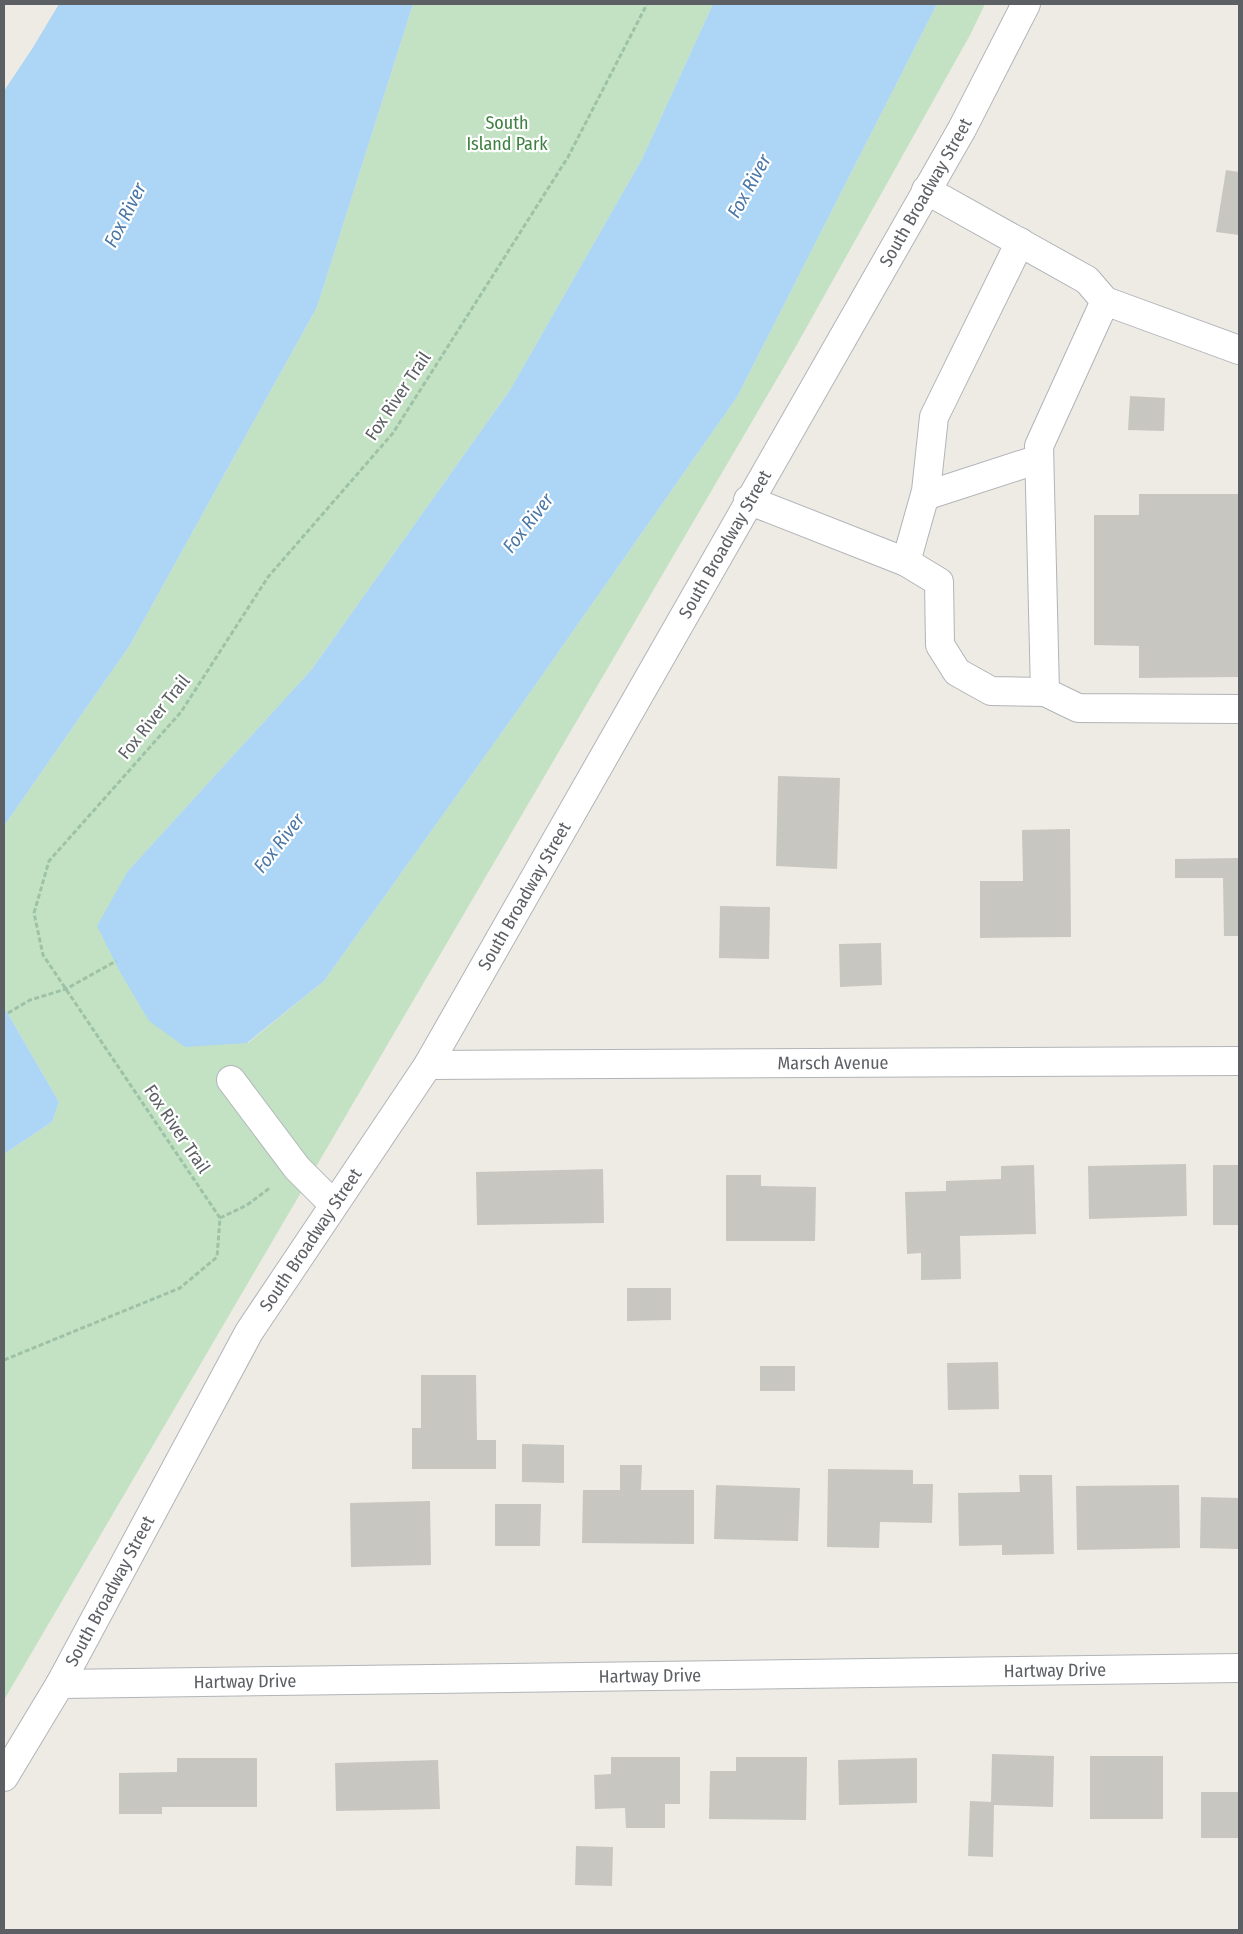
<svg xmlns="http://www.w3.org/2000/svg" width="1243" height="1934" viewBox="0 0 1243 1934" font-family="'Fira Sans Condensed',sans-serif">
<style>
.green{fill:#c3e2c3}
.water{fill:#acd5f6}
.building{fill:#c8c6c1}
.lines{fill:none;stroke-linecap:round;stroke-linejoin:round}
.minor-casing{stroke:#b1b4b8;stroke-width:30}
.path{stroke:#9dc2a8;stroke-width:3;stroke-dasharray:5 2.5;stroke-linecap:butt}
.minor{stroke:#fff;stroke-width:28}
.labels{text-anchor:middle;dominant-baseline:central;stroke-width:4.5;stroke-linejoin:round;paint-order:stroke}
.park-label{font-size:18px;fill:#3e8041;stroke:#fff}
.street-label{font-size:18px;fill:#5c5f63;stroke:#fff}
.water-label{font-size:19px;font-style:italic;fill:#4b77a6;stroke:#fff}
</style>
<rect width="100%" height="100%" fill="#edebe4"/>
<!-- green -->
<path class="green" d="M 413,4 L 713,4 L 642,159 L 510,390 L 312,669 L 128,871 L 116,961 L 120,972 L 248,1043 L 324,981 L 515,714 L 737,397 L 937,4 L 985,4 L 970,35 L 795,348 L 4,1700 L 4,1154 L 52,1122 L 59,1102 L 4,1007 L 4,826 L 130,645 L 317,307 Z"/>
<!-- water -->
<path class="water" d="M 59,4 L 413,4 L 317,307 L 130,645 L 4,826 L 4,91 L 32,49 Z
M 713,4 L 937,4 L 737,397 L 515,714 L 324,981 L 247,1043 L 185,1047 L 149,1021 L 120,972 L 97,926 L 128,871 L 312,669 L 510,390 L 642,159 Z
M 4,1007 L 59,1102 L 52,1122 L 4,1154 Z"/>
<!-- building -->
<path class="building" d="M 1226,170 L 1239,172 L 1239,235 L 1216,232 Z
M 1130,396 L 1165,398 L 1164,431 L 1128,430 Z
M 1139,494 L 1239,494 L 1239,677 L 1139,678 L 1139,646 L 1094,645 L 1094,515 L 1139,515 Z
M 778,776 L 840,778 L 837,869 L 776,866 Z
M 1070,829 L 1071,937 L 980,938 L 980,881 L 1023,881 L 1022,830 Z
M 1239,858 L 1239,936 L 1224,936 L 1223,878 L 1175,878 L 1175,859 Z
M 720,906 L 770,907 L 769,959 L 719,958 Z
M 881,943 L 882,985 L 840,987 L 839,944 Z
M 1186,1164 L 1187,1216 L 1089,1219 L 1088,1166 Z
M 1034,1165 L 1036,1234 L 960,1236 L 961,1279 L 921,1280 L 921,1253 L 907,1254 L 905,1192 L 946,1191 L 946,1181 L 1001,1179 L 1001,1166 Z
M 1213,1165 L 1239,1165 L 1239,1225 L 1213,1225 Z
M 603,1169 L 604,1223 L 477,1225 L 476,1172 Z
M 726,1175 L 761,1175 L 761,1186 L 816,1187 L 815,1241 L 726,1241 Z
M 627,1288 L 671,1288 L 671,1320 L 627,1321 Z
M 998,1362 L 999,1409 L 948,1410 L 947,1363 Z
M 760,1366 L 795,1366 L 795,1391 L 760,1391 Z
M 421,1375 L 476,1375 L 477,1440 L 496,1440 L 496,1469 L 412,1469 L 412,1428 L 421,1428 Z
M 522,1444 L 564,1445 L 564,1483 L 522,1482 Z
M 620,1465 L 642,1465 L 641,1490 L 694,1490 L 694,1544 L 582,1543 L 583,1490 L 620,1490 Z
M 828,1469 L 913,1470 L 913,1484 L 933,1484 L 932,1523 L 880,1522 L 879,1548 L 827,1547 Z
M 1019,1475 L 1052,1475 L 1054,1554 L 1002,1555 L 1002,1545 L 959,1546 L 958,1493 L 1020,1492 Z
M 716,1485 L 800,1488 L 798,1541 L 714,1539 Z
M 1179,1485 L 1180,1548 L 1077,1550 L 1076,1486 Z
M 1201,1497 L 1239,1498 L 1239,1549 L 1200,1548 Z
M 430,1501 L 431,1565 L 351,1567 L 350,1503 Z
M 495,1504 L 541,1504 L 540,1546 L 495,1546 Z
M 992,1754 L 1054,1756 L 1053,1807 L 994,1805 L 993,1857 L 968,1856 L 970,1801 L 991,1802 Z
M 1090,1756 L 1163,1756 L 1163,1819 L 1090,1819 Z
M 611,1757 L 680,1757 L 680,1804 L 665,1804 L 665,1828 L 626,1828 L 625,1808 L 595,1809 L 594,1775 L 611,1774 Z
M 736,1757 L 807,1757 L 806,1820 L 709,1819 L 710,1771 L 736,1771 Z
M 177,1758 L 257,1758 L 257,1807 L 162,1807 L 162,1814 L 119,1814 L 119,1773 L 177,1772 Z
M 917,1758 L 917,1803 L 839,1805 L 838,1760 Z
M 438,1760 L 440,1809 L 336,1811 L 335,1763 Z
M 1201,1792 L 1239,1792 L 1239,1838 L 1201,1838 Z
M 576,1846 L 613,1847 L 612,1886 L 575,1885 Z"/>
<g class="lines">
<!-- minor casing -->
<g class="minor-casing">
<g id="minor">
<path d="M 926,190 L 1087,280 L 1105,301 L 1239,350"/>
<path d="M 925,496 L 1039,459"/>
<path d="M 748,500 L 906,562 L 939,582 L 940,645 L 957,672 L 991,691 L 1045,692 L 1078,708 L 1239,709"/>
<path d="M 906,562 L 926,491 L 934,417 L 1020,242"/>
<path d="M 1045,692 L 1039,446 L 1105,301"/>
<path id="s1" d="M 428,1065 L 1239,1061"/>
<path d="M 231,1080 L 297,1168 L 333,1204"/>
<path id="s2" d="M 60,1684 L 1239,1668"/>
<path id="s3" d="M 4,1777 L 60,1684 L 249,1332 L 428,1065 L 962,129 L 1026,4"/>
</g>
</g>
<!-- path -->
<path class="path" d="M 8,1013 L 30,1000 L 66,989 L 116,961
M 220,1218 L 247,1205 L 271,1187
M 4,1360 L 180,1288 L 217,1257 L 220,1218 L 43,955 L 34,913 L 49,861 L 181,712 L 268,577 L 393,433 L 568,157 L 647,4"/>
<!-- minor -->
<use href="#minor" class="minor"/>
</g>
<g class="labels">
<!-- park labels -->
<g class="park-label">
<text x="507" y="123">South<tspan x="507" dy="21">Island Park</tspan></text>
</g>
<!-- street labels -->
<g class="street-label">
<text stroke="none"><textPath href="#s3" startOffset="1834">South Broadway Street</textPath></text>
<text transform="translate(398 396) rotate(-56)">Fox River Trail</text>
<text stroke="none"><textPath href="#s3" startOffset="1429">South Broadway Street</textPath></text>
<text transform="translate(154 717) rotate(-51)">Fox River Trail</text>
<text stroke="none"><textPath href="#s3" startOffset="1024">South Broadway Street</textPath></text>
<text stroke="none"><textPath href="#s1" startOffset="405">Marsch Avenue</textPath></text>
<text transform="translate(177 1129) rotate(56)">Fox River Trail</text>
<text stroke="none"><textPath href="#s3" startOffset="619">South Broadway Street</textPath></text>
<text stroke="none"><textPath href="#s3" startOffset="214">South Broadway Street</textPath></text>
<text stroke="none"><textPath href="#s2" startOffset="995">Hartway Drive</textPath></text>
<text stroke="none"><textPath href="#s2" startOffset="590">Hartway Drive</textPath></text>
<text stroke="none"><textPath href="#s2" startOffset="185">Hartway Drive</textPath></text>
</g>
<!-- water labels -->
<g class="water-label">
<text transform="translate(749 186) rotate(-61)">Fox River</text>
<text transform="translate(125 215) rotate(-63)">Fox River</text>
<text transform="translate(528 523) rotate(-52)">Fox River</text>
<text transform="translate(279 843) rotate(-52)">Fox River</text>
</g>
</g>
<!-- border -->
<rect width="1243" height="1934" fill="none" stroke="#5c5f63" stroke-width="10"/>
</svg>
